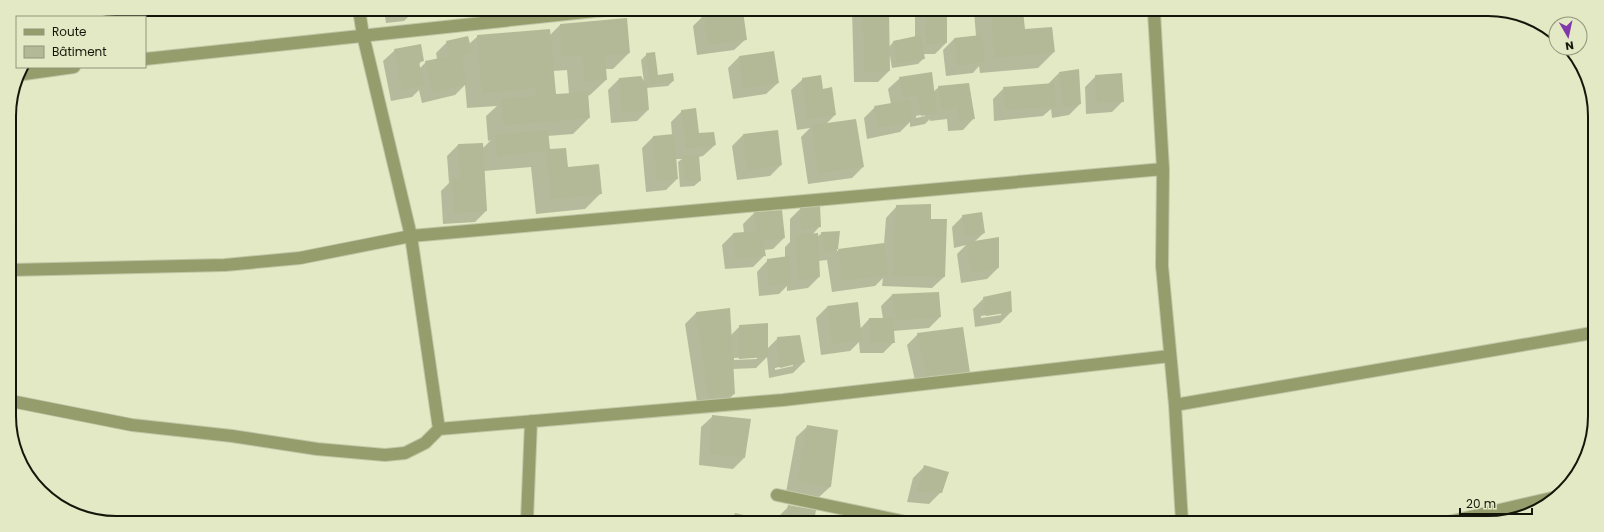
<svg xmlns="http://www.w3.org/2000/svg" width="1604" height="532" viewBox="0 0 1604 532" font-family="Poppins,sans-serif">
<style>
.shadow{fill:#0003;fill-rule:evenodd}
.building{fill:#b3b996}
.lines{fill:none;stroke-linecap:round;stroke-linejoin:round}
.minor-casing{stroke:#c2c7a7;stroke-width:14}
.minor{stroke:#969d6d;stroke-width:12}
.rim{fill:none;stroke:#15160a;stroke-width:2}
</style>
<rect width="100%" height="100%" fill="#e3e9c5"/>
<!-- shadow -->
<path class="shadow" d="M 384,10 L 415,10 L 404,21 L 386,23 Z
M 736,11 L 742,11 L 746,39 L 734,50 L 697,55 L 693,26 L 704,15 Z
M 852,11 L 888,11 L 889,47 L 894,41 L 915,38 L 915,11 L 946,11 L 946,43 L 935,54 L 923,54 L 924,58 L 918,64 L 892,68 L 890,56 L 889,57 L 889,71 L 878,82 L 854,82 Z
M 974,11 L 1022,11 L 1024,31 L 1052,28 L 1054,52 L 1038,68 L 980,73 L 979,66 L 973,73 L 946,76 L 943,50 L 954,39 L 976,36 Z
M 560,25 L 629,53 L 613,69 L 605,69 L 606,80 L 590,95 L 587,96 L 589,118 L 573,134 L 547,136 L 549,151 L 567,168 L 601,193 L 585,209 L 536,214 L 531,167 L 484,171 L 486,211 L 475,222 L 443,224 L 441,191 L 449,183 L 447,156 L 458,145 L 482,149 L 491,140 L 488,141 L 486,116 L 497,106 L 467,108 L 465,85 L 455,95 L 422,103 L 419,90 L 412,97 L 391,101 L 383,61 L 395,50 L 423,60 L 418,65 L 419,69 L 426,62 L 437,59 L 436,53 L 447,42 L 469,44 L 478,36 L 550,35 ZM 567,70 L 569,94 L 555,96 L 553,71 Z
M 647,54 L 657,76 L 673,81 L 668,86 L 646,88 L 648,110 L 637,121 L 611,123 L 608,90 L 619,79 L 644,82 L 641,60 Z
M 739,57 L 778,83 L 766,94 L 733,99 L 728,68 Z
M 1059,73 L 1080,104 L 1069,115 L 1052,118 L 1051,109 L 1043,116 L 994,121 L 993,99 L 1004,88 L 1048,84 Z
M 1096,76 L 1123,101 L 1112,112 L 1086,114 L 1085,87 Z
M 900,78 L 933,92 L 939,87 L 974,118 L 963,130 L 948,131 L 947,119 L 930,121 L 930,119 L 925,124 L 910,127 L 910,122 L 900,132 L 867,139 L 864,118 L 875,107 L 891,104 L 888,89 ZM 925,114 L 925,116 L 916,118 L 916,116 Z
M 803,79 L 822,90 L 835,115 L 826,124 L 863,167 L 852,178 L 808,184 L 801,137 L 810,128 L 797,130 L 791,90 Z
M 682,111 L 698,134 L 715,145 L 703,156 L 698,157 L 700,181 L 694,186 L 680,187 L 678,162 L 682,159 L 676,159 L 677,178 L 679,177 L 666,190 L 646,192 L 642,148 L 653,137 L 672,135 L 671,122 Z
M 743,135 L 781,165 L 770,176 L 737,180 L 732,146 Z
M 897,206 L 944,277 L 932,288 L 882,286 L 883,278 L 875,286 L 832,292 L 827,260 L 818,261 L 819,277 L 808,288 L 787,291 L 787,286 L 779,294 L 759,296 L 757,272 L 768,260 L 785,258 L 785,247 L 790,242 L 790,219 L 801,208 L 820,226 L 812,235 L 817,237 L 822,233 L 839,232 L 837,251 L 884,244 L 886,218 Z
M 754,213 L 784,238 L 773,249 L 764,250 L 764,256 L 753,267 L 725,269 L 722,245 L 733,234 L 744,233 L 743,224 Z
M 963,216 L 984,233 L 974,242 L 998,268 L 987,279 L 961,283 L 957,254 L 966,245 L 954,248 L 952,227 Z
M 892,295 L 940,317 L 929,328 L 893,331 L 894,342 L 883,353 L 860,353 L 859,342 L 850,351 L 821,355 L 816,318 L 827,307 L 860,329 L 869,319 L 883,319 L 881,306 Z
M 984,298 L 1011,312 L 1000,323 L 975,327 L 973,309 ZM 1001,313 L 1001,315 L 981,318 L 981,316 Z
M 696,313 L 731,335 L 740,326 L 767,349 L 778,338 L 804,362 L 793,373 L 769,378 L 767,357 L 756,368 L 733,369 L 734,394 L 723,405 L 698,408 L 685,324 ZM 757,357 L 757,359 L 734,360 L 734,358 ZM 793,364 L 793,366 L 775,370 L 775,368 Z
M 918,334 L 968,372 L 957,383 L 916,385 L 907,345 Z
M 713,416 L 744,458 L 733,469 L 699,465 L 701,427 Z
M 808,426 L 837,431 L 830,487 L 818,498 L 786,492 L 796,437 Z
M 925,466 L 941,492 L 929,504 L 907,502 L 913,478 Z
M 789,506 L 815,511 L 813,521 L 777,521 L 778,517 Z
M 735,514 L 765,521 L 729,521 Z"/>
<!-- building -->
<path class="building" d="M 728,11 L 743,11 L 747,40 L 708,45 L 704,14 Z
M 863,11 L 889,11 L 890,71 L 864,72 Z
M 925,11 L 947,11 L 947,43 L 926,44 Z
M 991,11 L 1023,11 L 1025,29 L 1052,27 L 1055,52 L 995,58 Z
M 627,18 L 630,53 L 605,56 L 607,80 L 585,81 L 583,55 L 562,56 L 560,24 Z
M 550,29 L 556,94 L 588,92 L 590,118 L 504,125 L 502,99 L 537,96 L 536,88 L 482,93 L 477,35 Z
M 921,35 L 925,59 L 897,63 L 893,41 Z
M 981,35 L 985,62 L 957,66 L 954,38 Z
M 468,36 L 472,52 L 465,55 L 462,62 L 467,84 L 433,93 L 425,61 L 450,56 L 446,41 Z
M 421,44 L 424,61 L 419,62 L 424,86 L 402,90 L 394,49 Z
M 774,51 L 779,83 L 743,88 L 739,56 Z
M 655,52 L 658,75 L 673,73 L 674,81 L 650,84 L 646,53 Z
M 1079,69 L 1081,104 L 1063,108 L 1059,72 Z
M 932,72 L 937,113 L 921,116 L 918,96 L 903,97 L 899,77 Z
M 1122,73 L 1124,102 L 1097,103 L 1095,75 Z
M 821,75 L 823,89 L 832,87 L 836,115 L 807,119 L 802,78 Z
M 641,76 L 647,86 L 649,110 L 622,113 L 619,78 Z
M 969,83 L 975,119 L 958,121 L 958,108 L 941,110 L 938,86 Z
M 1054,83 L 1056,106 L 1005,110 L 1003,87 Z
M 909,100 L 912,121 L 878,128 L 874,106 Z
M 696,108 L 699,133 L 714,132 L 716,145 L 686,149 L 681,110 Z
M 856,119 L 864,167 L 818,173 L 812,125 Z
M 548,130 L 550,149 L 566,148 L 568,167 L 599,164 L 602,194 L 551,199 L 546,151 L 497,156 L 495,135 Z
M 778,130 L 782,165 L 748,170 L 743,134 Z
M 674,134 L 678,179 L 657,181 L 653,136 Z
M 483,143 L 487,211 L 454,213 L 452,179 L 460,178 L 458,144 Z
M 699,155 L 701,181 L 685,182 L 683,156 Z
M 931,204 L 931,219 L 947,219 L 945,277 L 893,275 L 896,205 Z
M 820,205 L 821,227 L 801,230 L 800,207 Z
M 782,210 L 785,238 L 763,241 L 766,256 L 736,258 L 733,233 L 756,231 L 754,212 Z
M 982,212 L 985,233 L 965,237 L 962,215 Z
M 840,231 L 838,249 L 884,243 L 888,275 L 843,281 L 838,249 L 825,252 L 821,232 Z
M 818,233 L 820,277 L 798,280 L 795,235 Z
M 999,237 L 999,268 L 972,273 L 968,242 Z
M 789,256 L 791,283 L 769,286 L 767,259 Z
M 1011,291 L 1012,312 L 986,316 L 983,297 Z
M 939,292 L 941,317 L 896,321 L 892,294 Z
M 858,302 L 862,340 L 832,344 L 827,306 Z
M 730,308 L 735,394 L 709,398 L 696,312 Z
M 869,318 L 893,318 L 895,343 L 871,343 Z
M 768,323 L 768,357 L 739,359 L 739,325 Z
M 963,327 L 970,373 L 927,375 L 917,333 Z
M 800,335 L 805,362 L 780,368 L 777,337 Z
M 712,415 L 751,419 L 745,458 L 709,454 Z
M 807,425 L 838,430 L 831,487 L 797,481 Z
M 924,465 L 949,472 L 942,493 L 917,492 Z
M 788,505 L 816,510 L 814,521 L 785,521 Z
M 735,513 L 766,520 L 766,521 L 733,521 Z"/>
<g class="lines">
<!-- minor casing -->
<g class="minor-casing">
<path id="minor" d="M 359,10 L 363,35 L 411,236 L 439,429
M 1154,12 L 1163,169 L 1162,266 L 1175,405 L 1182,522
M 145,59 L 605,10
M 17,75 L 74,67
M 10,270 L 225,265 L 300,258 L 411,236 L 1163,169
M 11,401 L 132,425 L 232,436 L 317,449 L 385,455 L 405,453 L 425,443 L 439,429 L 783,400 L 1170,356
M 1175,405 L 1592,333
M 777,495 L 902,521
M 527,520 L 531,421
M 1444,523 L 1556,497"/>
</g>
<!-- minor -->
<use href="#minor" class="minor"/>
</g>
<!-- crop -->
<path d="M0 0H1604V532H0ZM116 16H1488A100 100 0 0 1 1588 116V416A100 100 0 0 1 1488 516H116A100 100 0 0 1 16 416V116A100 100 0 0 1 116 16Z" fill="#e3e9c5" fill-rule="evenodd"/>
<path class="rim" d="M116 16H1488A100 100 0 0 1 1588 116V416A100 100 0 0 1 1488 516H116A100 100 0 0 1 16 416V116A100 100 0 0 1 116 16Z"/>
<!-- legend -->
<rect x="16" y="16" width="130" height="52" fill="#e3e9c5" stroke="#91957a"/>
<rect x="24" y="29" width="20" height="6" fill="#969d6d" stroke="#91957a"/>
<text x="52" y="36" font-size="12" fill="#15160a">Route</text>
<rect x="24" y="46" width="20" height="12" fill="#b3b996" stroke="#91957a"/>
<text x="52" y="56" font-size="12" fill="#15160a">Bâtiment</text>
<!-- north arrow -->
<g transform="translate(1568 36) rotate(171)"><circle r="19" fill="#e3e9c5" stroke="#91957a"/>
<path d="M0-3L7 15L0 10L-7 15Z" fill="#8038aa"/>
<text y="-6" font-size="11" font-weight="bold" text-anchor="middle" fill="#15160a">N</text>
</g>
<!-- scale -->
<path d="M1460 508v6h72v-6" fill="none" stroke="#15160a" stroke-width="2"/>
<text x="1466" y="508" font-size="12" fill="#15160a" stroke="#e3e9c5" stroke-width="3" paint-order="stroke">20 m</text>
</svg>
